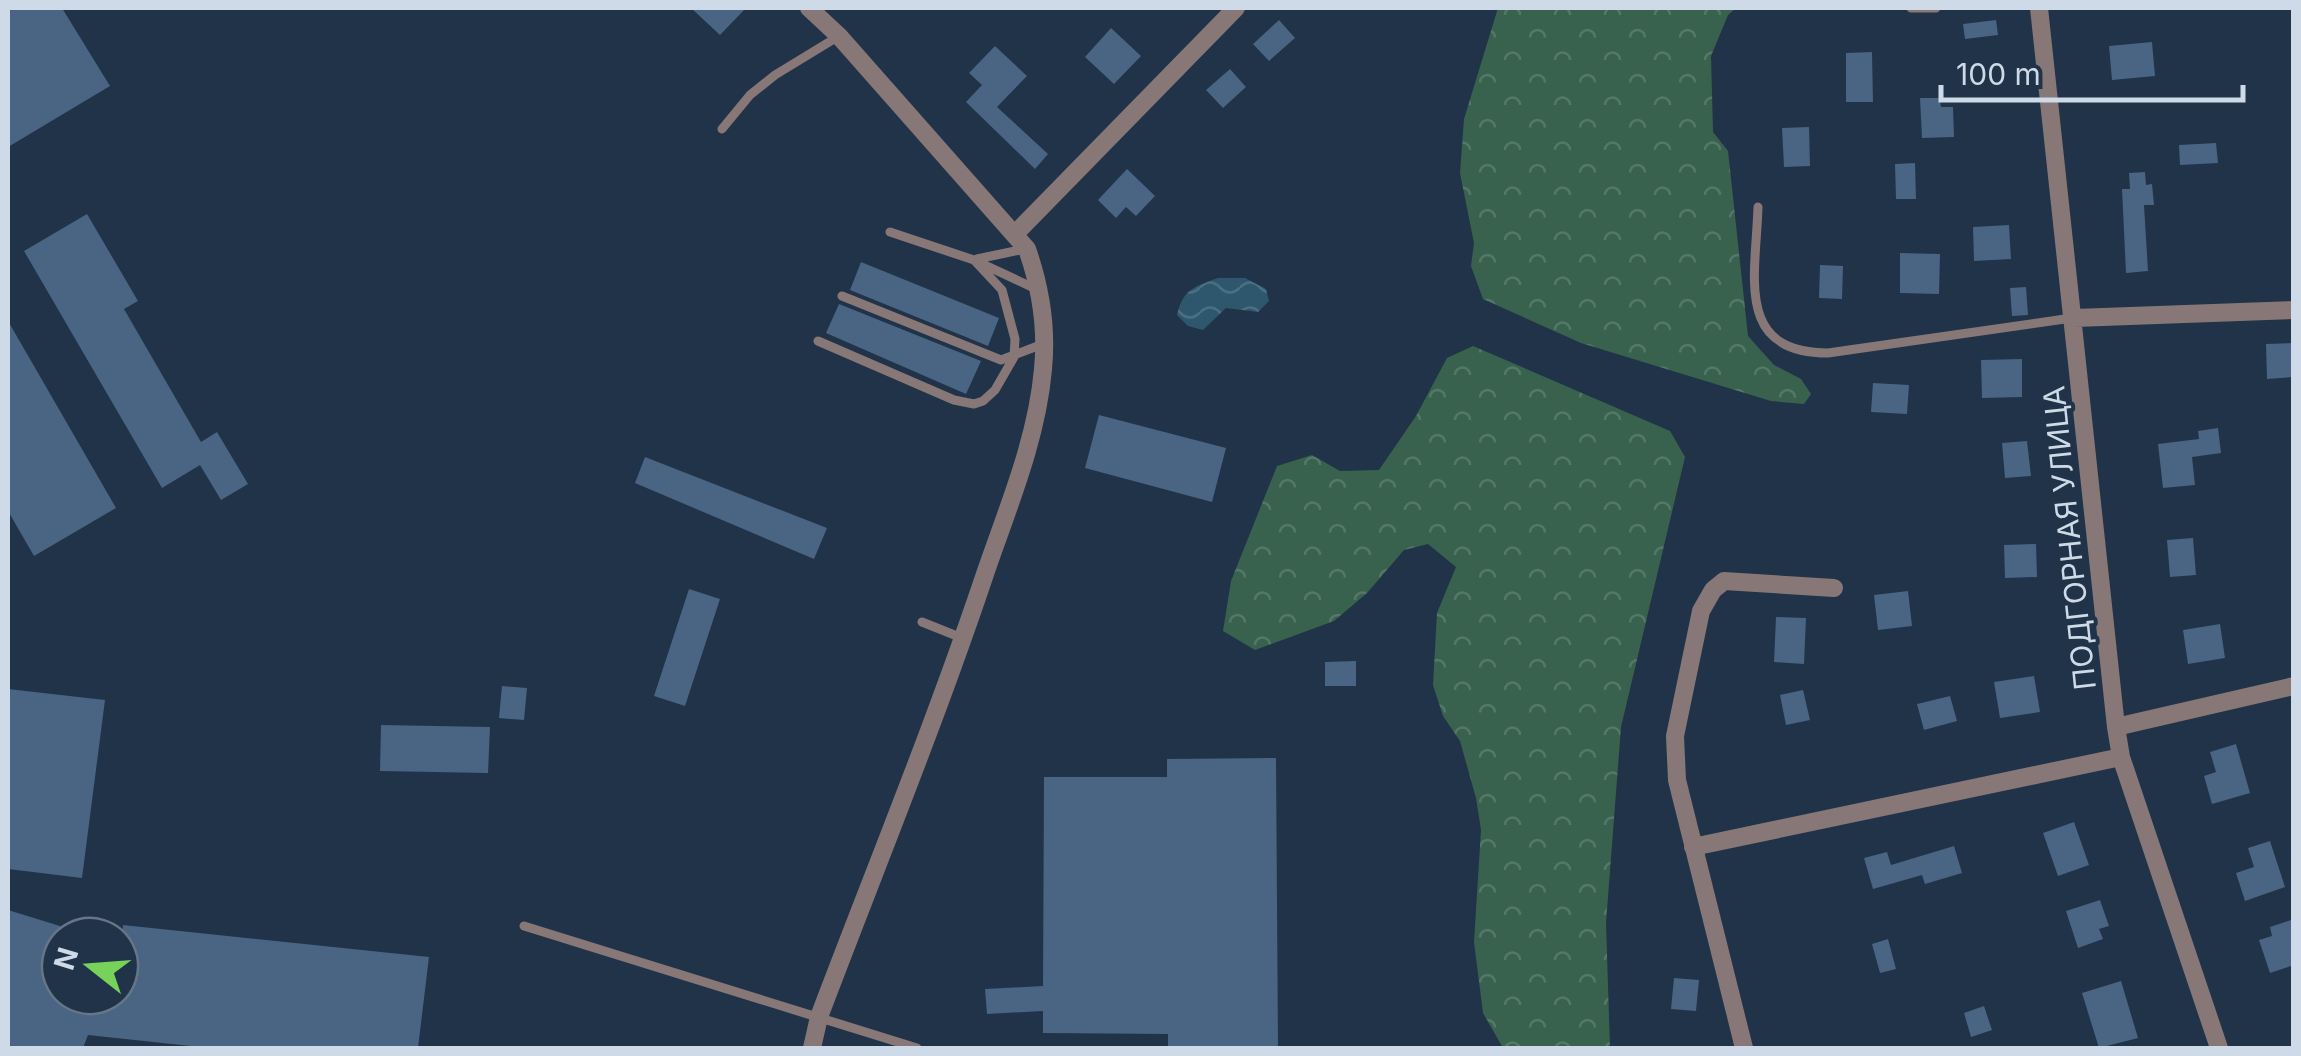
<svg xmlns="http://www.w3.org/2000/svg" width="2301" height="1056" viewBox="0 0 2301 1056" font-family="Inter,sans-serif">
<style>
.forest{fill:url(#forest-crowns)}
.water{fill:url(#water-waves)}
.building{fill:#4a6483}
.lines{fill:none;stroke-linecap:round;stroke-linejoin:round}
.lane{stroke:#877776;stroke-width:9}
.street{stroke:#877776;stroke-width:18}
.labels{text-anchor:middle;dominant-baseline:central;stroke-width:8;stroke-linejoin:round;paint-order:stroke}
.street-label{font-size:30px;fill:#cedae7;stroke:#203348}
</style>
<defs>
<pattern id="forest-crowns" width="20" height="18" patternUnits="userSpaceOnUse" patternTransform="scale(2.5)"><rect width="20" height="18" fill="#38624d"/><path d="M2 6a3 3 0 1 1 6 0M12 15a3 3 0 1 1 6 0" fill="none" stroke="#547867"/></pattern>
<pattern id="water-waves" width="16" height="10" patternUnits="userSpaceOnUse" patternTransform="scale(2.5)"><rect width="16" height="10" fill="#2e576d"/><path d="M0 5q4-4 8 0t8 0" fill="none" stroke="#4b6f82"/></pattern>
</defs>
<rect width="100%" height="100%" fill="#203348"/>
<!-- forest -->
<path class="forest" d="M 1498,8 L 1736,8 L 1728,15 L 1711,56 L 1713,132 L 1728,151 L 1748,336 L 1774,365 L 1801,379 L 1811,394 L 1804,404 L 1771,401 L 1581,343 L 1483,299 L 1471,266 L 1474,243 L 1460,173 L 1464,119 Z
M 1473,346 L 1670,431 L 1685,457 L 1621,727 L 1606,923 L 1610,1048 L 1503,1048 L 1483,1013 L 1474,942 L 1481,830 L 1476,798 L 1460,741 L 1443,716 L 1433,685 L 1437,613 L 1456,567 L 1428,544 L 1404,550 L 1367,593 L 1334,621 L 1255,650 L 1223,631 L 1231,581 L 1277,466 L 1312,455 L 1340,471 L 1379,470 L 1416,416 L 1447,358 Z"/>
<!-- water -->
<path class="water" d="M 1218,278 L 1245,278 L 1266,289 L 1269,301 L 1258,312 L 1226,308 L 1203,330 L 1188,326 L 1177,315 C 1183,289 1194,287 1218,278 Z"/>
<!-- building -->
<path class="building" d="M 8,8 L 62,8 L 110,86 L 8,147 Z
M 691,8 L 746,8 L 720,35 Z
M 1279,20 L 1295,38 L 1269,61 L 1253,44 Z
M 1996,20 L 1998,35 L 1965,39 L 1963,24 Z
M 1111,28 L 1141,56 L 1114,84 L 1085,57 Z
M 2152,42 L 2155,76 L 2112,80 L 2109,46 Z
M 995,46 L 1027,76 L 997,107 L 1048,154 L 1035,169 L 966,102 L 982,85 L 969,73 Z
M 1872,52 L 1873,102 L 1846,102 L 1846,53 Z
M 1230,69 L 1246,87 L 1223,108 L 1206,90 Z
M 1920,98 L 1940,98 L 1941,107 L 1953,107 L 1954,137 L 1922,138 Z
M 1809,127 L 1810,166 L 1784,167 L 1782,128 Z
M 2216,143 L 2218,163 L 2180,165 L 2179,145 Z
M 1915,163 L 1916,199 L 1896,199 L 1895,164 Z
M 1127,169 L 1155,196 L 1136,216 L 1126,207 L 1116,218 L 1098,200 Z
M 2145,172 L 2146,185 L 2152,184 L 2154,205 L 2144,205 L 2148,271 L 2126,273 L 2122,189 L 2130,189 L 2129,173 Z
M 87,214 L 138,301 L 124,309 L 201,442 L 217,432 L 248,484 L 221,500 L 200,465 L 162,488 L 24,251 Z
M 2009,225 L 2011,259 L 1974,261 L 1973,227 Z
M 1900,253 L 1940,254 L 1939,294 L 1900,293 Z
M 861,262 L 999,318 L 988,346 L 850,290 Z
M 1820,265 L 1843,266 L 1842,299 L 1819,298 Z
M 2026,287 L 2028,315 L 2012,316 L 2010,288 Z
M 839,304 L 981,361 L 966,394 L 826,333 Z
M 8,321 L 116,508 L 34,556 L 8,511 Z
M 2294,343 L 2294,377 L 2267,379 L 2266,344 Z
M 2022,359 L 2022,397 L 1982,398 L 1981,360 Z
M 1873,383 L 1909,385 L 1907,414 L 1871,412 Z
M 1099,415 L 1226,448 L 1212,502 L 1085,468 Z
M 2218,428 L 2221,453 L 2192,457 L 2195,485 L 2163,488 L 2158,444 L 2199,439 L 2198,431 Z
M 2027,441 L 2031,476 L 2005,478 L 2002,443 Z
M 645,457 L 827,528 L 814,559 L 635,483 Z
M 2193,538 L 2196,575 L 2170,577 L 2167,540 Z
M 2036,544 L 2037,577 L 2005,578 L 2004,545 Z
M 689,589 L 720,599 L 685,706 L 654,696 Z
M 1908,591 L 1912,626 L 1878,630 L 1874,595 Z
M 1776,617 L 1806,618 L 1804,664 L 1774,662 Z
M 2220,624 L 2225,658 L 2188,664 L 2183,630 Z
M 1356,661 L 1356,686 L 1325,686 L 1325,662 Z
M 2034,676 L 2040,712 L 2000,718 L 1994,682 Z
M 502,686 L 527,688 L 524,720 L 499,718 Z
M 8,689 L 105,700 L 82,878 L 8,869 Z
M 1803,690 L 1810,720 L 1786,725 L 1780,695 Z
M 1950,696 L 1957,721 L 1924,730 L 1917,704 Z
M 381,725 L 490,727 L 488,773 L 380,771 Z
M 2236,744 L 2250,793 L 2212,804 L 2204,776 L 2216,772 L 2210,752 Z
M 1276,758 L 1278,1046 L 1168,1047 L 1168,1034 L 1043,1033 L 1043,1011 L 987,1014 L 985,989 L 1043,986 L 1044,777 L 1167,777 L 1167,759 Z
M 2074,822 L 2089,865 L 2058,876 L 2043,833 Z
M 2270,841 L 2285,887 L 2245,901 L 2236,873 L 2254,867 L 2248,848 Z
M 1954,846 L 1962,873 L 1925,884 L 1922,875 L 1873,889 L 1864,858 L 1887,852 L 1891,865 Z
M 2100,900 L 2109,926 L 2099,929 L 2103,939 L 2078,948 L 2066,911 Z
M 8,910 L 60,926 L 60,996 L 120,996 L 123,925 L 429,957 L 418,1048 L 209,1048 L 88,1035 L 83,1048 L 8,1048 Z
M 2294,919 L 2294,965 L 2270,973 L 2259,940 L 2272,936 L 2270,927 Z
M 1888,939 L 1896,969 L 1880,973 L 1872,944 Z
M 1674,978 L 1699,980 L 1696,1011 L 1671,1009 Z
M 2121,981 L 2138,1038 L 2099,1048 L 2082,993 Z
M 1984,1006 L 1992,1030 L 1971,1037 L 1964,1013 Z"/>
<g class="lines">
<!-- lane -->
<path class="lane" d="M 1911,8 L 1936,8
M 722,129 L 750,95 L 775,75 L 839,36
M 1758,207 C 1756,275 1734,353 1828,353 L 2072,318
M 890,232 L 974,260 L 1036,289
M 977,259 L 1025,249
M 842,296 L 1001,360 L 1043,344
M 818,341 L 954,400 L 974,404 L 983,401 L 995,390 L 1014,357 L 1015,339 L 1002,290 L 974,260
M 922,622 L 962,638
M 524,926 L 917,1048"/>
<!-- street -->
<path class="street" d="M 809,8 L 839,36 L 1027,249 C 1040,286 1047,329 1043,369 C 1037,439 1008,507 985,574 C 935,723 875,869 819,1017 L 812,1048
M 2039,8 L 2116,727 L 2121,757 L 2219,1048
M 1015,234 L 1236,8
M 2075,318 L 2294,310
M 2116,727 L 2294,686
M 1693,847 L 2121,757
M 1744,1048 L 1677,780 L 1675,736 L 1701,611 L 1713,590 L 1724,581 L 1834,588"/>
</g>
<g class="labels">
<!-- street labels -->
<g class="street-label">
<text transform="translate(2069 538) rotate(-96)">ПОДГОРНАЯ УЛИЦА</text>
</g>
</g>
<!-- border -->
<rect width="2301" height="1056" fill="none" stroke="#cedae7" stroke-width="20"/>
<!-- north arrow -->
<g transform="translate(90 966) rotate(287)"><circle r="48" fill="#203348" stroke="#667688" stroke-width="2.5"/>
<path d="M0-8L18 38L0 25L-18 38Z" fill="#76d25a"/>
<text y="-15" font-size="28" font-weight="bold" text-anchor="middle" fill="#cedae7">N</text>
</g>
<!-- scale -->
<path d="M1941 85v15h302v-15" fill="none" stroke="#cedae7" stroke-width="5"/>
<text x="1956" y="85" font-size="30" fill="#cedae7" stroke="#203348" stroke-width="8" paint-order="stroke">100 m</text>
</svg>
